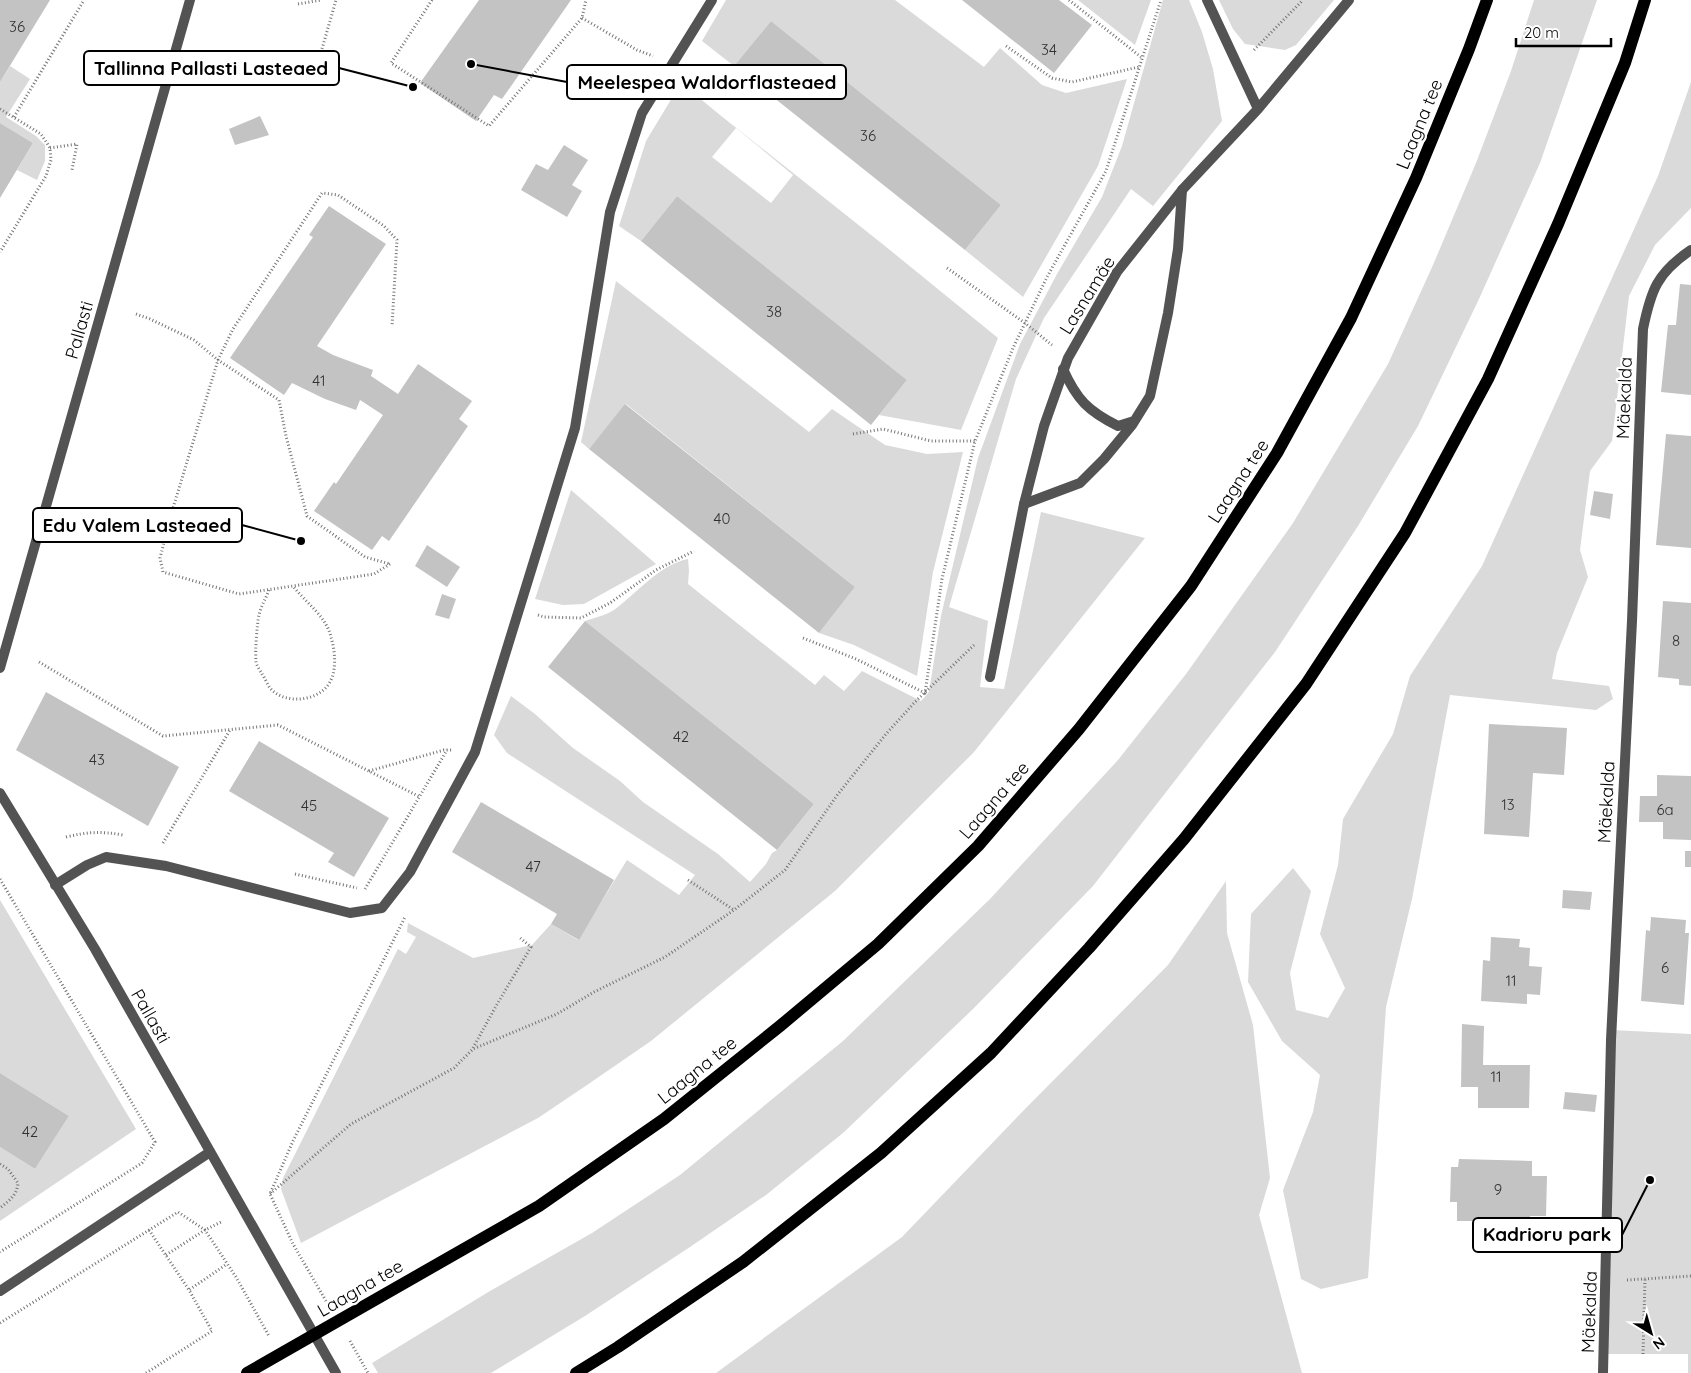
<svg xmlns="http://www.w3.org/2000/svg" width="1691" height="1373" viewBox="0 0 1691 1373" font-family="Quicksand,sans-serif">
<style>
.green{fill:#dadada;fill-rule:evenodd}
.building{fill:#c3c3c3}
.lines{fill:none;stroke-linecap:round;stroke-linejoin:round}
.path{stroke:#757575;stroke-width:3;stroke-dasharray:1 2.5;stroke-linecap:butt}
.service{stroke:#535353;stroke-width:10}
.minor{stroke:#535353;stroke-width:10}
.tertiary{stroke:#535353;stroke-width:10}
.primary{stroke:#000;stroke-width:12}
.labels{text-anchor:middle;dominant-baseline:central;stroke-width:4.5;stroke-linejoin:round;paint-order:stroke}
.number-label{font-size:15px;fill:#313131}
.street-label{font-size:18px;fill:#000;stroke:#fff}
.leader{fill:none;stroke:#000;stroke-width:2}
.callout-dot{fill:#000;stroke:#fff;stroke-width:2}
.callout{fill:#fff;stroke:#000;stroke-width:2}
.callout-label{font-size:19px;text-anchor:middle;font-weight:bold;fill:#000}
</style>
<rect width="100%" height="100%" fill="#fff"/>
<!-- green -->
<path class="green" d="M 726,0 L 895,0 L 984,67 L 1000,48 L 1042,85 L 1066,93 L 1127,79 L 1098,166 L 1023,297 L 965,250 L 1001,205 L 771,21 L 734,66 L 702,41 Z
M 1078,0 L 1151,0 L 1135,45 Z
M 1163,0 L 1189,0 L 1202,32 L 1213,69 L 1222,121 L 1153,206 L 1131,189 L 1044,318 L 1016,379 L 949,607 L 988,621 L 980,687 L 1004,689 L 1041,512 L 1145,538 L 974,752 L 835,891 L 651,1041 L 587,1085 L 538,1118 L 301,1243 L 281,1189 L 283,1178 L 398,949 L 406,954 L 416,937 L 407,932 L 408,923 L 473,958 L 532,945 L 551,924 L 578,940 L 627,860 L 679,895 L 695,875 L 507,753 L 494,735 L 511,696 L 535,714 L 573,748 L 620,781 L 643,802 L 718,854 L 750,882 L 766,864 L 772,853 L 777,850 L 814,804 L 585,621 C 594,618 606,615 614,610 C 637,593 659,565 688,559 L 689,571 L 688,584 L 815,685 L 824,675 L 844,691 L 862,671 L 921,701 L 929,692 L 941,616 L 978,458 L 1020,344 L 1057,274 L 1102,197 L 1122,146 Z
M 1219,0 L 1334,0 L 1296,45 L 1285,50 L 1245,44 L 1233,29 Z
M 1534,0 L 1597,0 L 1540,163 L 1479,299 L 1418,426 L 1358,526 L 1275,652 L 1093,886 L 973,1009 L 843,1133 L 766,1195 L 690,1247 L 585,1316 L 491,1373 L 378,1373 L 372,1363 L 490,1291 L 592,1233 L 680,1175 L 843,1041 L 990,899 L 1118,760 L 1186,674 L 1293,523 L 1388,364 L 1433,265 L 1476,163 L 1511,71 Z
M 10,66 L 30,79 L 6,117 L 36,136 L 45,145 L 45,161 L 37,180 L 17,170 L 33,143 L 0,123 L 0,82 Z
M 1691,82 L 1691,208 L 1655,245 L 1629,296 L 1612,441 L 1590,471 L 1580,550 L 1588,577 L 1557,653 L 1552,679 L 1609,686 L 1613,699 L 1596,710 L 1450,695 L 1412,899 L 1386,1007 L 1368,1278 L 1321,1289 L 1301,1279 L 1283,1190 L 1313,1112 L 1320,1075 L 1282,1041 L 1248,982 L 1251,914 L 1293,868 L 1311,891 L 1290,973 L 1296,1010 L 1328,1018 L 1345,988 L 1320,934 L 1338,865 L 1343,819 L 1393,734 L 1410,676 L 1482,566 L 1658,176 Z
M 681,83 L 720,115 L 885,246 L 998,338 L 961,430 L 879,415 L 907,380 L 677,196 L 641,241 L 619,226 L 646,141 ZM 736,128 L 793,175 L 771,203 L 712,157 Z
M 616,281 L 809,432 L 832,409 L 885,445 L 927,454 L 963,452 L 933,572 L 917,676 L 854,645 L 819,633 L 855,587 L 626,404 L 589,449 L 581,442 Z
M 571,490 L 656,564 L 584,604 L 563,605 L 535,599 Z
M 1226,881 L 1227,933 L 1253,1025 L 1270,1178 L 1259,1215 L 1302,1373 L 716,1373 L 902,1237 L 1025,1109 L 1168,965 Z
M 0,900 L 136,1129 L 0,1221 L 0,1147 L 35,1169 L 69,1116 L 0,1073 Z
M 1612,1030 L 1691,1034 L 1691,1373 L 1688,1373 L 1688,1354 L 1604,1354 Z"/>
<!-- building -->
<path class="building" d="M 0,0 L 50,0 L 0,82 Z
M 479,0 L 571,0 L 502,99 L 494,95 L 476,121 L 420,83 Z
M 962,0 L 1059,0 L 1092,25 L 1054,73 Z
M 771,21 L 1001,205 L 965,250 L 734,66 Z
M 260,116 L 269,135 L 235,145 L 229,129 Z
M 0,123 L 33,143 L 0,198 Z
M 564,145 L 588,160 L 572,185 L 582,191 L 567,217 L 521,190 L 536,164 L 548,170 Z
M 677,196 L 907,380 L 871,425 L 641,241 Z
M 329,206 L 386,244 L 317,346 L 333,355 L 373,370 L 371,376 L 398,394 L 418,364 L 472,401 L 459,419 L 468,426 L 389,541 L 382,536 L 372,550 L 314,511 L 334,482 L 336,484 L 383,415 L 360,400 L 356,410 L 325,399 L 292,383 L 284,395 L 230,358 L 313,237 L 309,235 Z
M 1680,284 L 1691,285 L 1691,395 L 1661,392 L 1668,325 L 1676,325 Z
M 625,404 L 855,587 L 819,633 L 589,449 Z
M 1666,434 L 1691,436 L 1691,548 L 1656,545 Z
M 1594,491 L 1613,494 L 1610,519 L 1590,515 Z
M 427,545 L 460,567 L 447,587 L 415,566 Z
M 442,594 L 456,599 L 449,619 L 435,615 Z
M 1663,601 L 1691,603 L 1691,686 L 1679,685 L 1679,679 L 1658,677 Z
M 585,621 L 814,804 L 777,850 L 548,667 Z
M 46,692 L 179,767 L 148,826 L 16,750 Z
M 1489,724 L 1567,728 L 1564,775 L 1533,773 L 1529,837 L 1484,834 Z
M 259,741 L 389,818 L 354,877 L 328,862 L 334,853 L 229,791 Z
M 1657,775 L 1691,776 L 1691,840 L 1663,839 L 1663,822 L 1639,822 L 1640,796 L 1657,796 Z
M 481,802 L 614,880 L 579,940 L 551,924 L 557,914 L 452,852 Z
M 1685,851 L 1691,851 L 1691,867 L 1685,867 Z
M 1563,890 L 1592,892 L 1590,910 L 1562,908 Z
M 1651,917 L 1686,920 L 1685,933 L 1689,933 L 1684,1005 L 1641,1001 L 1646,930 L 1650,931 Z
M 1491,937 L 1520,939 L 1519,947 L 1530,948 L 1529,966 L 1542,967 L 1540,995 L 1527,994 L 1527,1004 L 1481,1001 L 1483,960 L 1490,961 Z
M 1462,1024 L 1484,1026 L 1483,1065 L 1530,1065 L 1529,1108 L 1478,1108 L 1478,1087 L 1461,1087 Z
M 0,1073 L 69,1116 L 35,1169 L 0,1147 Z
M 1565,1092 L 1597,1095 L 1595,1112 L 1563,1109 Z
M 1459,1159 L 1532,1161 L 1532,1176 L 1547,1176 L 1546,1216 L 1530,1216 L 1530,1230 L 1480,1228 L 1481,1221 L 1457,1221 L 1457,1202 L 1450,1202 L 1451,1167 L 1458,1167 Z"/>
<g class="lines">
<!-- path -->
<path class="path" d="M 432,0 L 391,63 L 489,126 L 582,18 L 586,0
M 1069,0 L 1141,57
M 298,4 L 321,0
M 582,18 L 637,50 L 653,56
M 1006,46 L 1052,78 L 1072,82 L 1139,67
M 1254,50 L 1303,0
M 294,70 C 308,68 313,68 320,56 L 336,0
M 0,109 L 41,134 L 50,148 L 51,160 L 46,176 L 0,252
M 14,117 L 84,0
M 50,148 L 77,144 L 72,170
M 947,268 L 1025,323 L 1052,345
M 136,314 L 150,319 L 194,340 L 218,360 L 279,400 L 286,436 L 307,516 L 365,557 L 390,564
M 853,434 L 883,429 L 931,441 L 975,441
M 390,564 L 374,574 L 239,594 L 163,572 L 160,558 L 173,508 L 218,360 L 233,329 L 322,193 L 338,195 L 384,226 L 397,240 L 392,326
M 269,590 C 266,598 261,606 259,615 C 257,624 255,652 256,661 C 256,665 260,670 262,674 C 265,678 267,684 270,688 C 284,705 319,702 330,682 C 337,669 335,651 331,637 C 326,616 306,603 293,586
M 538,615 L 544,617 L 581,618 L 610,603 L 656,570 L 694,551
M 803,638 L 856,659 L 925,693 L 942,579 L 975,441 L 1013,348 L 1047,277 L 1106,171 L 1161,0
M 39,662 L 163,736 L 278,725 L 420,797
M 369,771 L 444,750 L 452,750
M 66,837 C 87,832 101,831 123,835
M 163,843 L 230,730
M 295,874 L 357,888
M 0,879 L 155,1142 L 142,1163 L 0,1252
M 688,880 L 734,910
M 365,889 L 447,750
M 473,1048 L 496,1006 L 531,947 L 519,937
M 0,1164 L 8,1169 L 18,1183 C 17,1195 9,1201 0,1208
M 270,1194 L 351,1124 L 454,1068 L 473,1049 L 557,1014 L 594,992 L 665,957 L 734,910 L 785,870 L 838,794 L 886,734 L 915,702 L 974,645
M 149,1230 L 189,1290
M 166,1255 L 205,1230 L 221,1222
M 1627,1280 L 1691,1276
M 326,1301 L 293,1244 L 270,1194 L 293,1141 L 405,917
M 0,1323 L 178,1212 L 205,1230 L 236,1277 L 269,1336
M 350,1341 L 368,1373
M 1643,1354 L 1645,1279
M 146,1373 L 212,1331 L 189,1290 L 227,1264"/>
<!-- service -->
<path class="service" d="M 1063,369 C 1077,400 1088,411 1118,426 L 1134,421
M 1024,504 L 1080,483 L 1104,459 L 1132,425 L 1150,396 L 1168,313 L 1178,249 L 1182,190
M 0,1291 L 210,1152"/>
<!-- minor -->
<path class="minor" d="M 1207,0 L 1258,109
M 990,677 L 1024,504 L 1044,426 L 1068,358 L 1117,272 L 1182,190 L 1258,109 L 1349,0
M 55,885 L 87,865 L 106,857 L 166,866 L 350,913 L 382,908 L 410,872 L 475,752 L 575,428 L 610,212 L 642,113 L 712,0
M 1603,1373 L 1611,1040 L 1632,621 L 1643,329 C 1651,290 1657,273 1691,250"/>
<!-- tertiary -->
<path class="tertiary" d="M 0,668 L 190,0
M 0,793 L 95,949 L 336,1373"/>
<!-- primary -->
<path class="primary" d="M 247,1373 L 539,1206 L 664,1119 L 780,1026 L 878,944 L 978,846 L 1079,729 L 1191,586 L 1277,453 L 1351,318 L 1416,178 L 1469,49 L 1487,0
M 576,1373 L 618,1347 L 743,1262 L 881,1153 L 991,1053 L 1089,948 L 1184,839 L 1306,684 L 1405,533 L 1488,379 L 1558,224 L 1625,63 L 1645,0"/>
</g>
<g class="labels">
<!-- number labels -->
<g class="number-label">
<text x="17" y="26">36</text>
<text x="1049" y="49">34</text>
<text x="868" y="135">36</text>
<text x="774" y="311">38</text>
<text x="319" y="380">41</text>
<text x="722" y="518">40</text>
<text x="1676" y="640">8</text>
<text x="681" y="736">42</text>
<text x="97" y="759">43</text>
<text x="1508" y="804">13</text>
<text x="309" y="805">45</text>
<text x="1665" y="809">6a</text>
<text x="533" y="866">47</text>
<text x="1665" y="967">6</text>
<text x="1511" y="980">11</text>
<text x="1496" y="1076">11</text>
<text x="30" y="1131">42</text>
<text x="1498" y="1189">9</text>
</g>
<!-- street labels -->
<g class="street-label">
<text transform="translate(1419 124) rotate(-68)">Laagna tee</text>
<text transform="translate(1087 295) rotate(-58)">Lasnamäe</text>
<text transform="translate(79 330) rotate(-74)">Pallasti</text>
<text transform="translate(1624 398) rotate(-88)">Mäekalda</text>
<text transform="translate(1238 481) rotate(-57)">Laagna tee</text>
<text transform="translate(994 800) rotate(-49)">Laagna tee</text>
<text transform="translate(1606 802) rotate(-87)">Mäekalda</text>
<text transform="translate(151 1016) rotate(60)">Pallasti</text>
<text transform="translate(697 1070) rotate(-39)">Laagna tee</text>
<text transform="translate(360 1288) rotate(-30)">Laagna tee</text>
<text transform="translate(1589 1312) rotate(-88)">Mäekalda</text>
</g>
</g>
<!-- callouts -->
<path class="leader" d="M413 87L339 68M471 64L567 82M301 541L242 525M1650 1180L1622 1235"/>
<g class="callout-dot">
<circle cx="413" cy="87" r="5"/>
<circle cx="471" cy="64" r="5"/>
<circle cx="301" cy="541" r="5"/>
<circle cx="1650" cy="1180" r="5"/>
</g>
<g class="callout">
<rect x="84" y="51" width="255" height="34" rx="5"/>
<rect x="567" y="65" width="279" height="34" rx="5"/>
<rect x="33" y="508" width="209" height="34" rx="5"/>
<rect x="1473" y="1218" width="149" height="34" rx="5"/>
</g>
<g class="callout-label">
<text x="211" y="75">Tallinna Pallasti Lasteaed</text>
<text x="707" y="89">Meelespea Waldorflasteaed</text>
<text x="137" y="532">Edu Valem Lasteaed</text>
<text x="1547" y="1241">Kadrioru park</text>
</g>
<!-- north arrow -->
<g transform="translate(1651 1333) rotate(143)" stroke="#ffffff" stroke-width="4" paint-order="stroke">
<path d="M0-4L9 19L0 12L-9 19Z" fill="#000000"/>
<text y="-8" font-size="14" font-weight="bold" text-anchor="middle" fill="#000000">N</text>
</g>
<!-- scale -->
<path d="M1516 38v8h95v-8" fill="none" stroke="#000000" stroke-width="2.5"/>
<text x="1524" y="38" font-size="15" fill="#000000" stroke="#ffffff" stroke-width="4" paint-order="stroke">20 m</text>
</svg>
